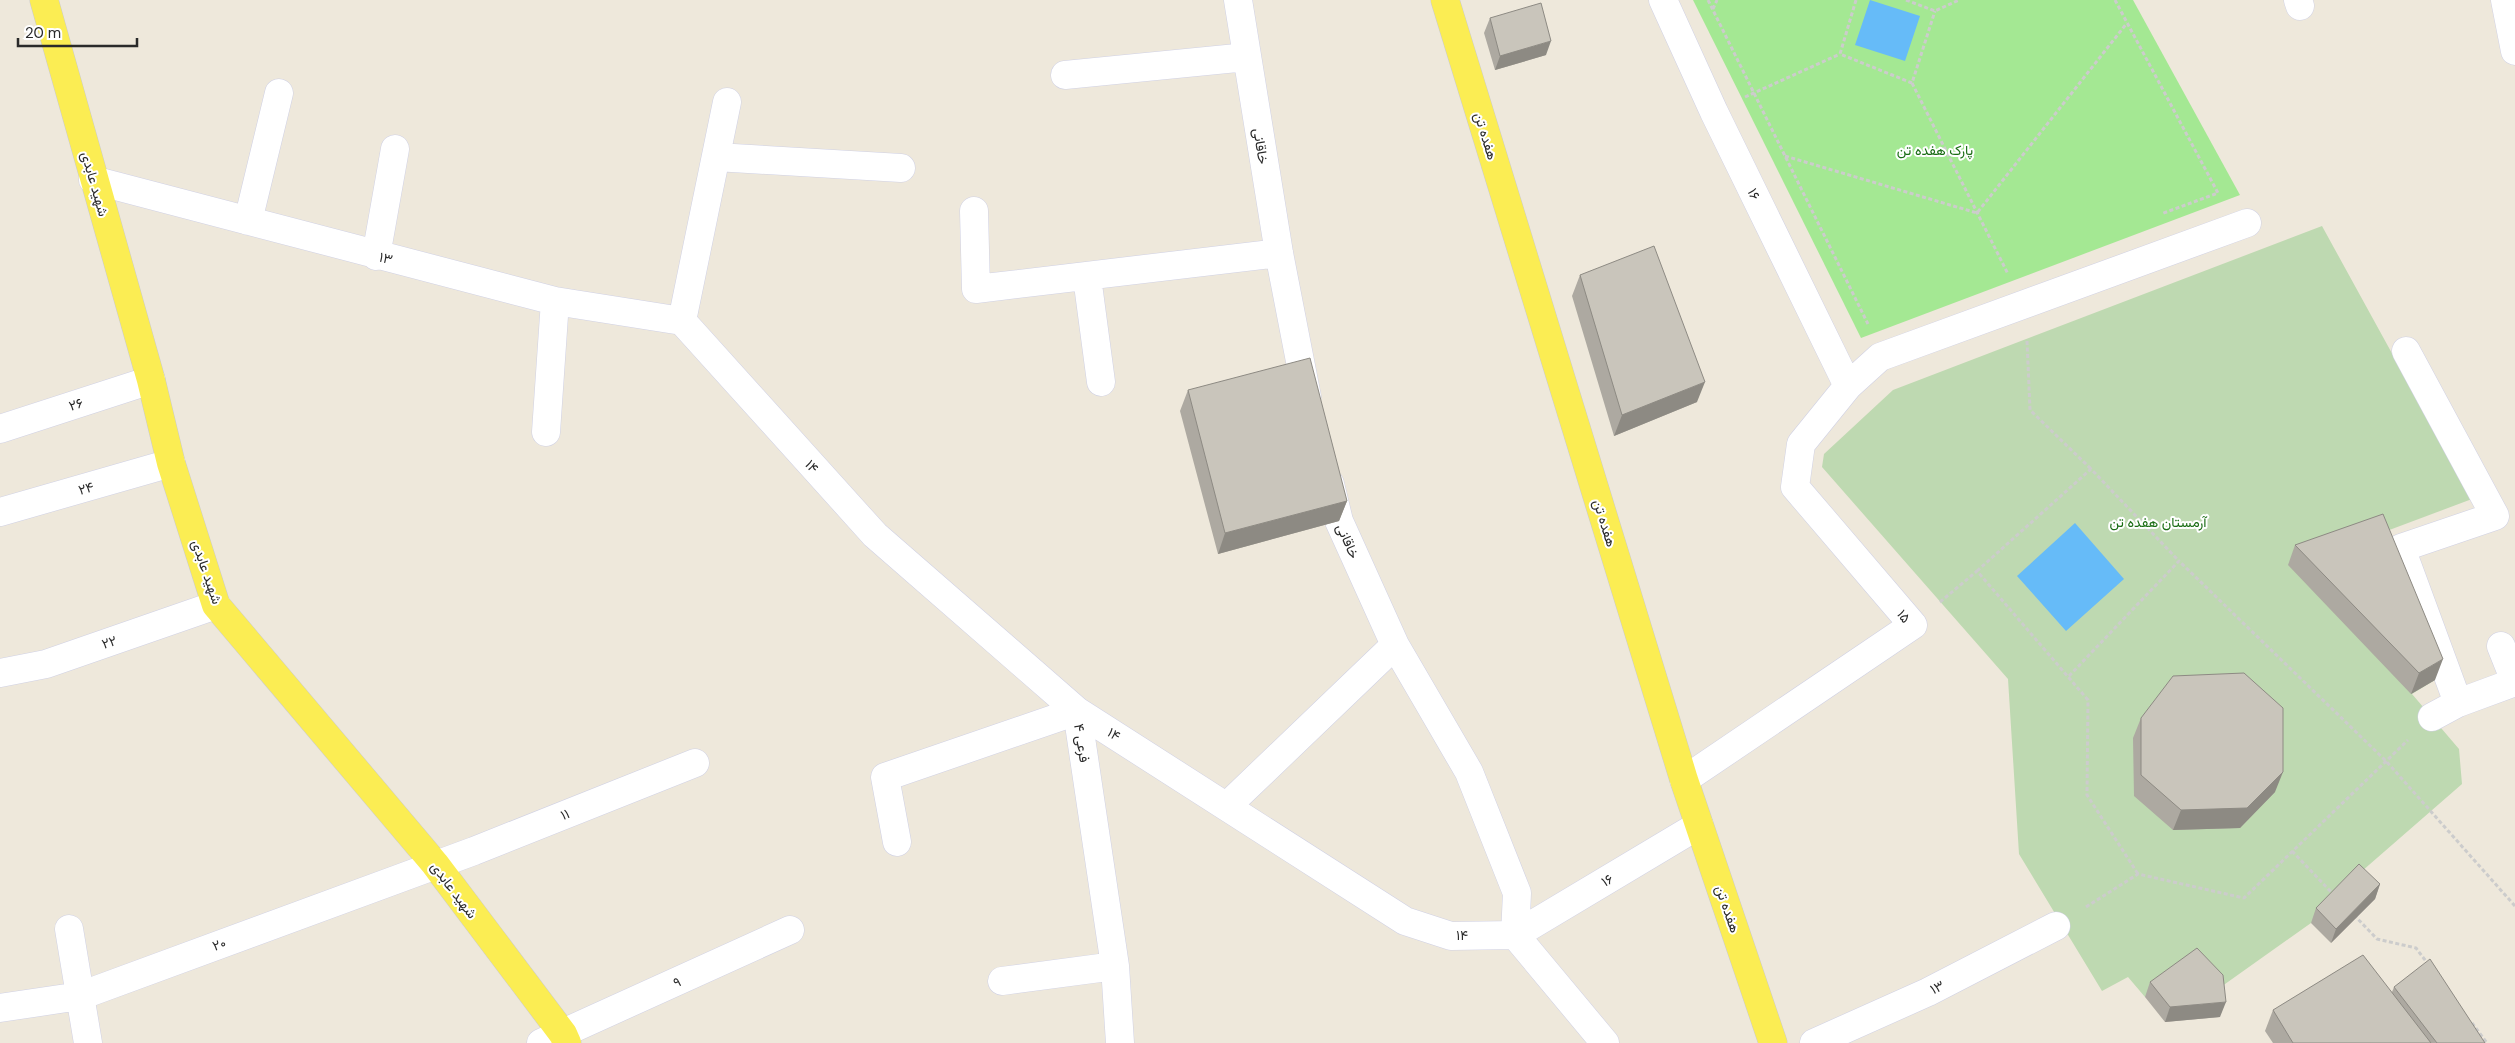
<svg xmlns="http://www.w3.org/2000/svg" width="2515" height="1043" viewBox="0 0 2515 1043" font-family="'DM Sans',Vazirmatn,sans-serif">
<style>
.green{fill:#a4e893}
.cemetery{fill:#bed9b1}
.water{fill:#66bbf8}
.lines{fill:none;stroke-linecap:round;stroke-linejoin:round}
.minor-casing{stroke:#d0d1e4;stroke-width:29}
.major-casing{stroke:#ccc;stroke-width:29}
.path{stroke:#ccc;stroke-width:3;stroke-dasharray:4 2.5;stroke-linecap:butt}
.minor{stroke:#fff;stroke-width:28}
.major{stroke:#fbed53;stroke-width:28}
.wall{fill:#ada9a1}
.shaded-wall{fill:#8d8a83}
.building{fill:#c9c5bb;stroke:#8d8a83}
.labels{text-anchor:middle;dominant-baseline:central;stroke-width:4;stroke-linejoin:round;paint-order:stroke}
.street-label{font-size:14px;fill:#2a2a2a;stroke:#fff}
.park-label{font-size:14px;fill:#1a6d14;stroke:#fff}
</style>
<rect width="100%" height="100%" fill="#eee8db"/>
<!-- green -->
<path class="green" d="M 1693,0 L 2133,0 L 2240,195 L 1861,338 Z"/>
<!-- cemetery -->
<path class="cemetery" d="M 2322,226 L 2472,499 L 2376,535 L 2435,680 L 2412,694 L 2459,749 L 2462,784 L 2354,878 L 2311,923 L 2218,989 L 2191,962 L 2145,997 L 2128,977 L 2102,991 L 2019,854 L 2008,679 L 1822,467 L 1824,454 L 1893,390 Z"/>
<!-- water -->
<path class="water" d="M 1870,0 L 1920,16 L 1905,61 L 1855,45 Z
M 2075,523 L 2124,579 L 2066,631 L 2017,576 Z"/>
<g class="lines">
<!-- minor casing -->
<g class="minor-casing">
<path id="minor" d="M 1238,0 L 1279,253 L 1307,397
M 1663,0 L 1714,112 L 1848,386
M 2298,0 L 2300,6
M 2505,0 L 2515,51
M 1065,75 L 1247,57
M 716,157 L 901,168
M 93,180 L 555,301 L 682,321
M 974,211 L 976,289 L 1279,253
M 248,221 L 279,93
M 376,256 L 395,149
M 1087,277 L 1101,382
M 682,321 L 875,535 L 1077,711 L 1405,921 L 1451,936 L 1515,935 L 1605,1043
M 682,321 L 727,102
M 2406,351 L 2495,516 L 2401,548 L 2458,703
M 0,429 L 151,380
M 546,432 L 555,301
M 1330,484 L 1339,521 L 1395,645 L 1469,772 L 1517,893 L 1515,935
M 0,512 L 171,463
M 2501,646 L 2515,681
M 0,673 L 46,664 L 216,605
M 2432,717 L 2458,703 L 2515,682
M 1684,780 L 1913,625 L 1795,487 L 1801,444 L 1848,386 L 1880,357 L 2247,223
M 1227,806 L 1395,645
M 897,842 L 885,777 L 1077,711 L 1115,966 L 1120,1043
M 69,929 L 88,1043
M 1515,935 L 1699,825
M 1002,981 L 1115,966
M 0,1008 L 80,996 L 474,851 L 695,763
M 541,1043 L 790,930
M 1814,1043 L 1928,992 L 2056,926"/>
</g>
<!-- major casing -->
<g class="major-casing">
<path id="major" d="M 44,0 L 151,380 L 171,463 L 216,605 L 435,864 L 563,1034 L 567,1043
M 1445,0 L 1684,780 L 1773,1043"/>
</g>
<!-- path -->
<path class="path" d="M 1708,0 L 1868,324
M 1856,0 L 1840,54 L 1912,83 L 1935,11
M 1906,0 L 1935,11 L 1959,0
M 2115,0 L 2218,193 L 2161,214
M 1713,9 L 1717,0
M 1912,83 L 2008,274
M 1745,97 L 1840,54
M 1785,156 L 1977,213 L 2127,23
M 2027,341 L 2030,410 L 2091,469
M 1977,571 L 2091,469 L 2179,561
M 1940,602 L 1977,571 L 2088,700 L 2087,795 L 2138,874
M 2069,676 L 2179,561 L 2386,761 L 2515,906
M 2292,851 L 2333,894
M 2086,907 L 2138,874 L 2244,898 L 2408,740
M 2354,915 L 2377,939 L 2416,948 L 2428,964
M 2472,1023 L 2487,1043"/>
<!-- minor -->
<use href="#minor" class="minor"/>
<!-- major -->
<use href="#major" class="major"/>
</g>
<!-- wall -->
<path class="wall" d="M 1490,18 L 1546,55 L 1495,70 L 1484,33 Z
M 1580,275 L 1697,402 L 1614,436 L 1572,296 Z
M 1188,390 L 1347,501 L 1339,521 L 1218,554 L 1180,411 Z
M 2295,545 L 2435,680 L 2411,694 L 2288,565 Z
M 2141,718 L 2275,792 L 2240,828 L 2173,830 L 2134,796 L 2133,738 Z
M 2380,884 L 2375,899 L 2331,943 L 2311,923 L 2316,908 Z
M 2150,982 L 2220,1017 L 2165,1022 L 2145,997 Z
M 2394,987 L 2485,1043 L 2273,1043 L 2265,1031 L 2273,1010 L 2392,992 Z"/>
<!-- shaded-wall -->
<path class="shaded-wall" d="M 1551,41 L 1546,55 L 1495,70 L 1500,56 Z
M 1705,382 L 1697,402 L 1614,436 L 1622,415 Z
M 1347,501 L 1339,521 L 1218,554 L 1225,533 Z
M 2443,659 L 2435,680 L 2411,694 L 2419,673 Z
M 2283,772 L 2275,792 L 2240,828 L 2173,830 L 2181,810 Z
M 2380,884 L 2375,899 L 2331,943 L 2336,929 Z
M 2226,1002 L 2220,1017 L 2165,1022 L 2170,1007 Z"/>
<!-- building -->
<path class="building" d="M 1541,3 L 1551,41 L 1500,56 L 1490,18 Z
M 1654,246 L 1705,382 L 1622,415 L 1580,275 Z
M 1310,358 L 1347,501 L 1225,533 L 1188,390 Z
M 2383,514 L 2443,659 L 2419,673 L 2295,545 Z
M 2244,673 L 2283,708 L 2283,772 L 2247,808 L 2181,810 L 2141,775 L 2141,718 L 2173,676 Z
M 2359,864 L 2380,884 L 2336,929 L 2316,908 Z
M 2197,948 L 2223,975 L 2226,1002 L 2170,1007 L 2150,982 Z
M 2363,955 L 2431,1043 L 2293,1043 L 2273,1010 Z
M 2430,959 L 2485,1043 L 2437,1043 L 2394,987 Z"/>
<g class="labels">
<!-- street labels -->
<g class="street-label">
<text transform="translate(1486 136) rotate(73)">هفده تن</text>
<text transform="translate(1261 146) rotate(81)">خاقانی</text>
<text transform="translate(95 184) rotate(74)">شهید عابدی</text>
<text transform="translate(1754 194) rotate(64)">۱۶</text>
<text transform="translate(386 258) rotate(14)">۱۳</text>
<text transform="translate(76 404) rotate(-18)">۲۶</text>
<text transform="translate(812 466) rotate(48)">۱۴</text>
<text transform="translate(86 488) rotate(-16)">۲۴</text>
<text transform="translate(1605 523) rotate(73)">هفده تن</text>
<text transform="translate(1348 541) rotate(66)">خاقانی</text>
<text transform="translate(207 572) rotate(71)">شهید عابدی</text>
<text transform="translate(1904 616) rotate(52)">۱۵</text>
<text transform="translate(109 642) rotate(-19)">۲۲</text>
<text transform="translate(1114 734) rotate(32)">۱۴</text>
<text transform="translate(1082 743) rotate(81)">فرعی ۴</text>
<text transform="translate(565 814) rotate(-22)">۱۱</text>
<text transform="translate(1607 880) rotate(-31)">۱۶</text>
<text transform="translate(454 890) rotate(53)">شهید عابدی</text>
<text transform="translate(1728 909) rotate(71)">هفده تن</text>
<text transform="translate(1462 935) rotate(1)">۱۴</text>
<text transform="translate(219 944) rotate(-20)">۲۰</text>
<text transform="translate(677 982) rotate(-25)">۹</text>
<text transform="translate(1937 987) rotate(-27)">۱۳</text>
</g>
<!-- park labels -->
<g class="park-label">
<text x="1935" y="150">پارک هفده تن</text>
<text x="2158" y="522">آرمستان هفده تن</text>
</g>
</g>
<!-- scale -->
<path d="M18 38v8h119v-8" fill="none" stroke="#2a2a2a" stroke-width="2.5"/>
<text x="25" y="38" font-size="15" fill="#2a2a2a" stroke="#ffffff" stroke-width="4" paint-order="stroke">20 m</text>
</svg>
